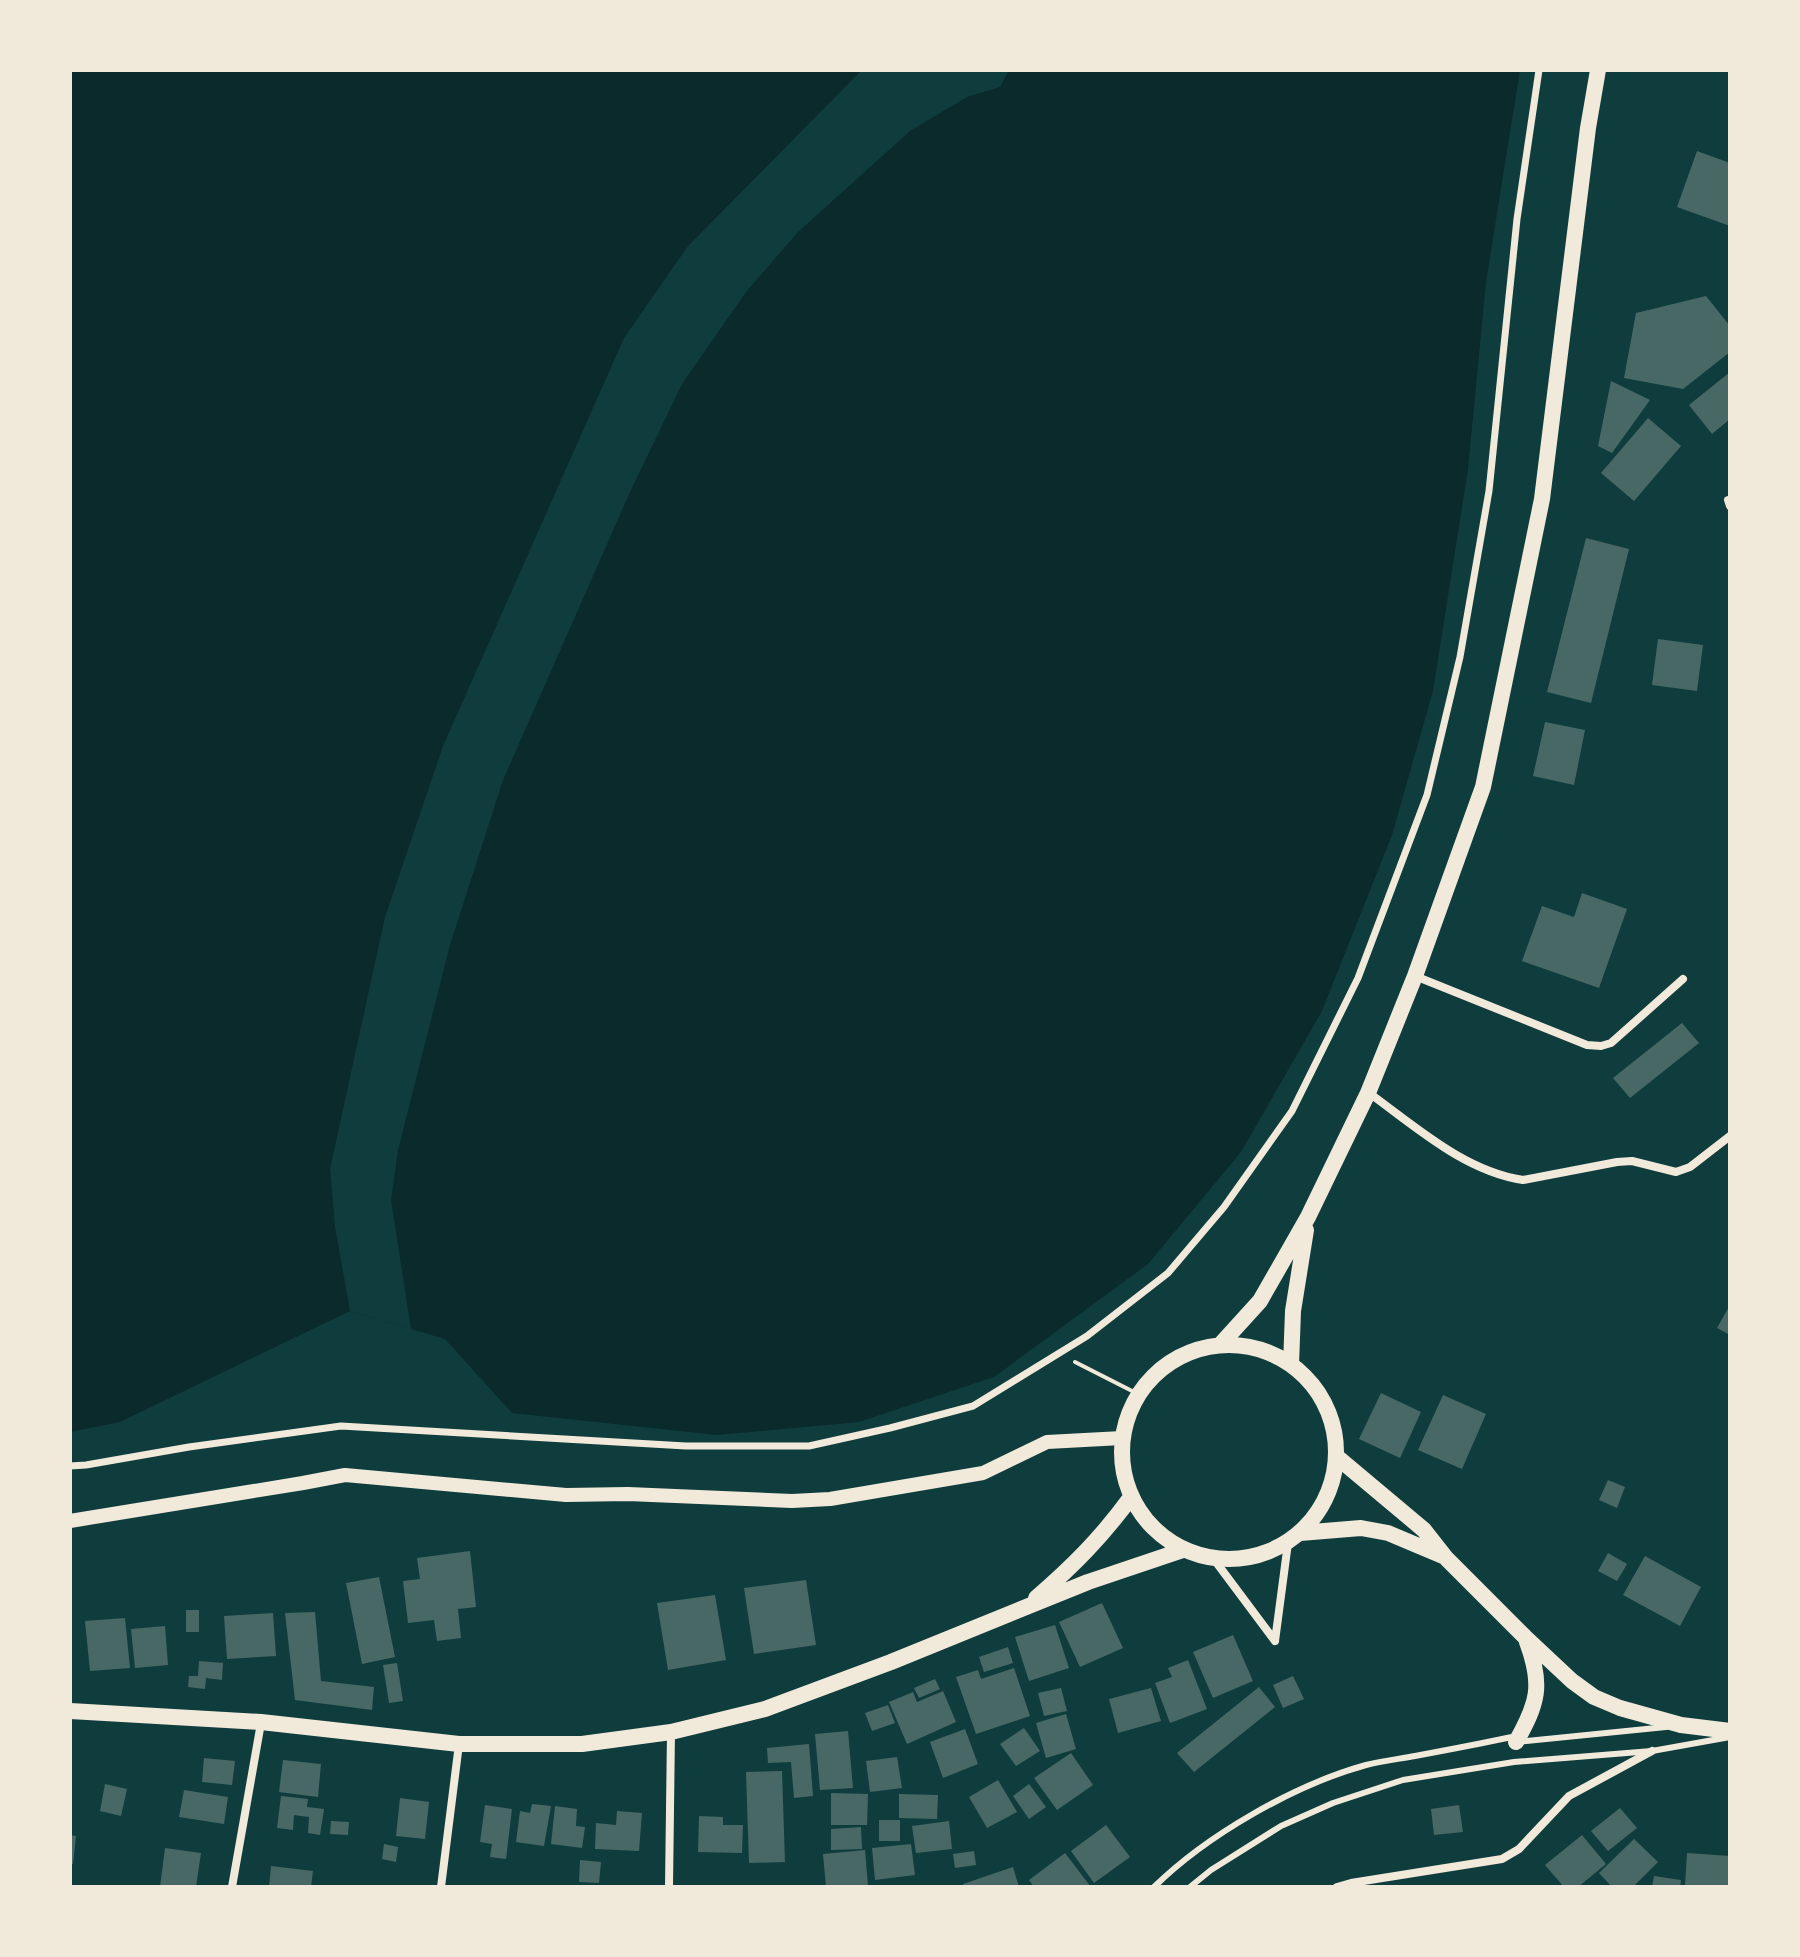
<svg xmlns="http://www.w3.org/2000/svg" width="1800" height="1957" viewBox="0 0 1800 1957" font-family="Cabin,sans-serif">
<style>
.water{fill:#0a2a2b}
.pier{fill:#0f3d3e}
.building{fill:#486865}
.lines{fill:none;stroke-linecap:round;stroke-linejoin:round}
.path{stroke:#f1e9da;stroke-width:4}
.service{stroke:#f1e9da;stroke-width:6}
.pedestrian{stroke:#f1e9da;stroke-width:7}
.minor{stroke:#f1e9da;stroke-width:8}
.tertiary{stroke:#f1e9da;stroke-width:14}
.secondary{stroke:#f1e9da;stroke-width:16}
</style>
<rect width="100%" height="100%" fill="#0f3d3e"/>
<!-- water -->
<path class="water" d="M 70,70 L 1520,70 L 1486,282 L 1468,469 L 1433,691 L 1392,835 L 1322,1011 L 1241,1152 L 1148,1264 L 994,1377 L 859,1422 L 717,1435 L 512,1413 L 445,1339 L 350,1311 L 120,1422 L 70,1432 Z"/>
<!-- pier -->
<path class="pier" d="M 862,70 L 1009,70 L 1000,87 L 967,97 L 910,131 L 798,232 L 746,292 L 682,384 L 630,492 L 503,780 L 450,945 L 398,1150 L 391,1200 L 411,1329 L 350,1311 L 335,1226 L 330,1169 L 385,917 L 443,746 L 624,338 L 688,246 Z"/>
<!-- building -->
<path class="building" d="M 1697,151 L 1730,163 L 1730,226 L 1677,207 Z
M 1706,296 L 1730,326 L 1730,352 L 1683,389 L 1624,378 L 1636,313 Z
M 1730,372 L 1730,419 L 1712,434 L 1689,405 Z
M 1611,381 L 1650,400 L 1612,453 L 1598,446 Z
M 1648,418 L 1681,446 L 1634,501 L 1601,473 Z
M 1586,538 L 1629,549 L 1591,703 L 1547,692 Z
M 1658,639 L 1703,645 L 1697,691 L 1652,685 Z
M 1545,722 L 1585,730 L 1574,785 L 1533,776 Z
M 1582,893 L 1627,909 L 1599,988 L 1522,961 L 1542,906 L 1574,917 Z
M 1682,1023 L 1699,1043 L 1630,1098 L 1613,1078 Z
M 1730,1305 L 1730,1335 L 1717,1328 Z
M 1381,1393 L 1421,1412 L 1400,1458 L 1359,1439 Z
M 1443,1395 L 1486,1414 L 1462,1469 L 1418,1450 Z
M 1608,1480 L 1625,1487 L 1617,1508 L 1599,1500 Z
M 470,1551 L 476,1607 L 458,1609 L 461,1638 L 437,1641 L 434,1620 L 408,1623 L 403,1581 L 420,1579 L 417,1558 Z
M 1608,1553 L 1627,1564 L 1617,1581 L 1598,1571 Z
M 1645,1556 L 1701,1587 L 1680,1626 L 1623,1595 Z
M 379,1577 L 395,1657 L 362,1664 L 346,1583 Z
M 806,1580 L 816,1645 L 754,1654 L 744,1588 Z
M 715,1595 L 726,1660 L 668,1670 L 657,1603 Z
M 1102,1603 L 1123,1648 L 1080,1667 L 1059,1622 Z
M 186,1610 L 199,1610 L 199,1632 L 186,1632 Z
M 315,1612 L 321,1681 L 374,1687 L 372,1710 L 295,1700 L 285,1613 Z
M 273,1613 L 276,1656 L 227,1659 L 224,1616 Z
M 125,1618 L 130,1668 L 90,1671 L 85,1621 Z
M 1055,1625 L 1069,1668 L 1029,1681 L 1015,1637 Z
M 165,1626 L 168,1665 L 135,1668 L 131,1629 Z
M 1233,1635 L 1253,1681 L 1213,1698 L 1193,1652 Z
M 1008,1647 L 1013,1663 L 984,1672 L 979,1657 Z
M 1188,1660 L 1207,1709 L 1170,1723 L 1155,1683 L 1172,1677 L 1168,1668 Z
M 199,1661 L 223,1663 L 222,1680 L 206,1678 L 205,1689 L 188,1687 L 189,1676 L 198,1676 Z
M 397,1663 L 403,1701 L 389,1703 L 383,1665 Z
M 1014,1668 L 1030,1716 L 976,1734 L 956,1677 L 978,1670 L 981,1679 Z
M 1293,1676 L 1304,1699 L 1283,1708 L 1273,1685 Z
M 935,1679 L 940,1689 L 919,1698 L 914,1688 Z
M 1259,1687 L 1275,1707 L 1194,1772 L 1177,1753 Z
M 1061,1688 L 1067,1711 L 1044,1716 L 1038,1693 Z
M 1151,1688 L 1161,1721 L 1118,1733 L 1109,1699 Z
M 943,1691 L 956,1722 L 907,1744 L 889,1702 L 913,1692 L 917,1702 Z
M 888,1705 L 895,1723 L 872,1731 L 865,1713 Z
M 1066,1714 L 1076,1749 L 1046,1758 L 1036,1723 Z
M 1024,1728 L 1040,1751 L 1016,1766 L 1000,1744 Z
M 965,1729 L 978,1764 L 943,1778 L 930,1742 Z
M 848,1731 L 853,1788 L 820,1790 L 815,1734 Z
M 809,1744 L 813,1796 L 794,1798 L 791,1762 L 768,1763 L 767,1748 Z
M 1071,1753 L 1093,1785 L 1057,1810 L 1034,1778 Z
M 897,1757 L 902,1788 L 870,1792 L 866,1761 Z
M 204,1758 L 235,1761 L 232,1785 L 202,1782 Z
M 283,1760 L 321,1764 L 318,1797 L 279,1792 Z
M 782,1771 L 785,1862 L 749,1863 L 746,1772 Z
M 998,1780 L 1017,1812 L 987,1828 L 969,1797 Z
M 105,1784 L 127,1789 L 121,1816 L 100,1811 Z
M 1029,1784 L 1046,1807 L 1029,1819 L 1013,1796 Z
M 184,1790 L 228,1797 L 224,1824 L 179,1817 Z
M 831,1793 L 868,1794 L 867,1825 L 831,1825 Z
M 899,1794 L 938,1795 L 937,1819 L 899,1818 Z
M 281,1796 L 308,1799 L 307,1807 L 324,1809 L 320,1835 L 308,1833 L 309,1817 L 294,1815 L 293,1830 L 277,1828 Z
M 400,1798 L 429,1802 L 425,1839 L 396,1836 Z
M 532,1804 L 551,1806 L 544,1846 L 516,1842 L 520,1811 L 530,1813 Z
M 485,1805 L 512,1809 L 506,1859 L 490,1857 L 492,1844 L 480,1842 Z
M 1459,1805 L 1463,1832 L 1434,1835 L 1431,1809 Z
M 555,1806 L 577,1809 L 576,1826 L 585,1827 L 582,1848 L 551,1844 Z
M 1620,1808 L 1637,1828 L 1608,1851 L 1591,1831 Z
M 617,1811 L 642,1813 L 639,1851 L 595,1849 L 596,1823 L 616,1825 Z
M 699,1816 L 723,1817 L 723,1825 L 743,1825 L 742,1853 L 698,1852 Z
M 879,1820 L 900,1820 L 900,1841 L 879,1841 Z
M 331,1821 L 349,1822 L 348,1835 L 330,1834 Z
M 949,1821 L 952,1849 L 916,1853 L 912,1826 Z
M 1106,1825 L 1130,1857 L 1094,1883 L 1071,1851 Z
M 861,1827 L 862,1849 L 831,1850 L 831,1829 Z
M 70,1835 L 76,1836 L 73,1864 L 70,1864 Z
M 1582,1835 L 1606,1864 L 1578,1887 L 1564,1887 L 1545,1865 Z
M 1634,1839 L 1658,1862 L 1633,1887 L 1612,1887 L 1599,1873 Z
M 384,1844 L 398,1847 L 396,1862 L 382,1859 Z
M 911,1844 L 915,1875 L 875,1880 L 872,1848 Z
M 165,1848 L 201,1853 L 196,1887 L 160,1887 Z
M 865,1850 L 868,1886 L 826,1887 L 823,1854 Z
M 974,1851 L 976,1865 L 955,1868 L 953,1854 Z
M 1065,1853 L 1091,1887 L 1034,1887 L 1029,1880 Z
M 1687,1853 L 1730,1856 L 1730,1887 L 1685,1886 Z
M 580,1860 L 601,1862 L 599,1883 L 579,1882 Z
M 271,1866 L 313,1871 L 311,1887 L 269,1887 Z
M 1013,1867 L 1019,1887 L 964,1887 L 963,1884 Z
M 1654,1876 L 1681,1880 L 1680,1887 L 1652,1887 Z"/>
<g class="lines">
<!-- path -->
<path class="path" d="M 1075,1362 L 1138,1394"/>
<!-- service -->
<path class="service" d="M 1154,1887 C 1207,1835 1294,1785 1366,1765 C 1382,1761 1399,1759 1415,1756 C 1447,1750 1479,1744 1512,1737 L 1516,1742 L 1666,1727
M 1190,1887 L 1211,1870 L 1281,1826 L 1333,1803 L 1403,1780 L 1514,1762 L 1652,1751 L 1730,1737"/>
<!-- pedestrian -->
<path class="pedestrian" d="M 70,1466 L 86,1465 L 189,1447 L 341,1426 L 686,1446 L 809,1446 L 890,1428 L 973,1406 L 1087,1336 L 1168,1273 L 1224,1207 L 1292,1111 L 1358,978 L 1427,795 L 1460,657 L 1489,491 L 1517,219 L 1539,70"/>
<!-- minor -->
<path class="minor" d="M 1728,500 L 1730,506
M 1415,976 L 1587,1045 L 1601,1046 L 1611,1043 L 1683,979
M 1369,1093 C 1415,1126 1464,1171 1523,1180 L 1617,1162 L 1632,1161 L 1676,1172 L 1690,1167 L 1730,1136
M 1213,1558 L 1275,1641
M 1275,1641 L 1288,1543
M 232,1887 L 261,1723
M 441,1887 L 459,1744
M 669,1887 L 671,1732
M 1337,1887 L 1351,1883 L 1502,1859 L 1519,1849 L 1569,1796 L 1652,1751"/>
<!-- tertiary -->
<path class="tertiary" d="M 70,1521 L 303,1483 L 345,1475 L 566,1495 L 628,1494 L 792,1501 L 830,1499 L 983,1473 L 1047,1442 L 1122,1438"/>
<!-- secondary -->
<path class="secondary" d="M1122 1452a107 107 0 1 1 214 0a107 107 0 1 1-214 0Z
M 1220,1345 L 1260,1301 L 1308,1217 L 1368,1093 L 1415,976 L 1483,787 L 1542,499 L 1588,128 L 1598,70
M 1291,1365 L 1293,1311 L 1306,1230
M 1337,1457 L 1424,1530 L 1446,1558 L 1525,1637 L 1572,1681 L 1594,1697 L 1620,1708 L 1681,1725 L 1730,1731
M 1300,1533 L 1361,1528 L 1388,1533 L 1445,1557
M 1036,1598 C 1073,1566 1102,1537 1131,1497
M 70,1711 L 261,1722 L 459,1744 L 582,1744 L 671,1732 L 765,1709 L 891,1662 L 1088,1582 L 1183,1550
M 1516,1742 C 1538,1703 1543,1685 1527,1642"/>
</g>
<!-- border -->
<rect width="1800" height="1957" fill="none" stroke="#f1e9da" stroke-width="144"/>
</svg>
